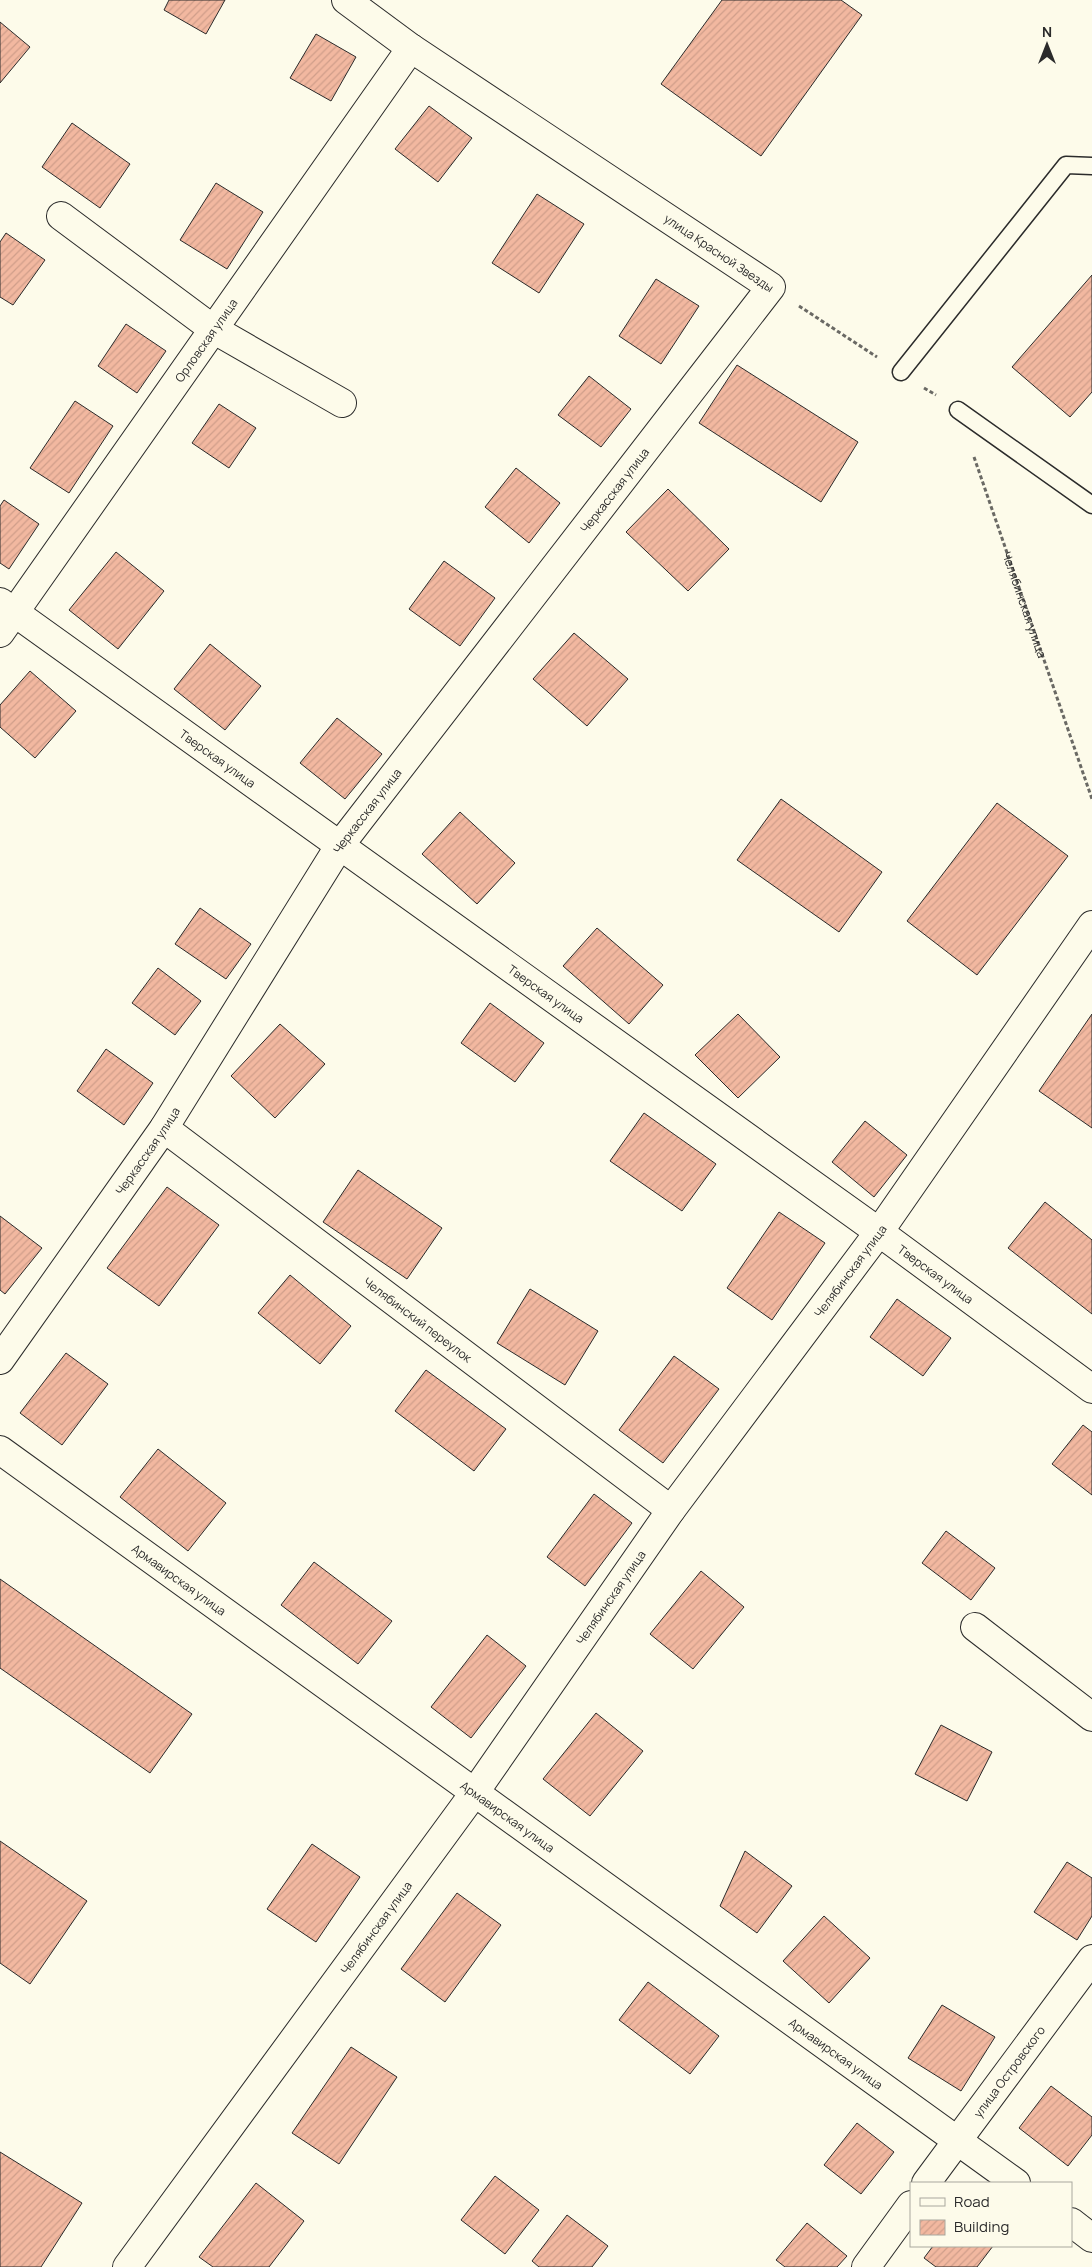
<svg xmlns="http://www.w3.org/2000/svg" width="1092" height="2267" viewBox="0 0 1092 2267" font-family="Manrope,sans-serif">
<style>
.building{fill:url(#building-hatch);stroke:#2b2b2b}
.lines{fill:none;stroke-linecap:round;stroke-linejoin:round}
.service-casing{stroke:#2b2b2b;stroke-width:19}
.minor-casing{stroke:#2b2b2b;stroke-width:30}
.path{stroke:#6a6964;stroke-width:3;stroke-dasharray:4 2.5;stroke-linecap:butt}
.service{stroke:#fdfbea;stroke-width:16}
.minor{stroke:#fdfbea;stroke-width:28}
.labels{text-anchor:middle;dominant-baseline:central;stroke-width:4;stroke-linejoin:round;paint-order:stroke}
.street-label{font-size:12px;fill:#2b2b2b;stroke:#fdfbea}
</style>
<defs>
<pattern id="building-hatch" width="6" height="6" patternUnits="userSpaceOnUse" patternTransform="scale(1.25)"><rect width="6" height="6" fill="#f2b8a0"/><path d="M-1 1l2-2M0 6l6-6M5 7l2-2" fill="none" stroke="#d09e8a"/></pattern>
</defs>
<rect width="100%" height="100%" fill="#fdfbea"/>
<!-- building -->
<path class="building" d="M 169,0 L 225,0 L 206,34 L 164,10 Z
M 722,0 L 841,0 L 862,15 L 761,156 L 661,84 Z
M 0,22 L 30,47 L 0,83 Z
M 316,34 L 356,57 L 331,101 L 290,78 Z
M 429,106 L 472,138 L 438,182 L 395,149 Z
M 72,123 L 130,164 L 100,208 L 42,167 Z
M 216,183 L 263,212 L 227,269 L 180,240 Z
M 537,194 L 584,224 L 539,293 L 492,263 Z
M 6,233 L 45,260 L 13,305 L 0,297 L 0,242 Z
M 1092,275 L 1092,392 L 1070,417 L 1012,367 Z
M 656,279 L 699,306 L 661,364 L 619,336 Z
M 126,324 L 166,351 L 137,393 L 98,366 Z
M 737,365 L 858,442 L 821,502 L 699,423 Z
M 589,376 L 631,409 L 601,447 L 558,415 Z
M 75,401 L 113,426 L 69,493 L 30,468 Z
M 219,404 L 256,428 L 229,468 L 192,443 Z
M 516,468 L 560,503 L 529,543 L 485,507 Z
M 668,489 L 729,549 L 688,591 L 626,532 Z
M 4,500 L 39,524 L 9,569 L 0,563 L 0,506 Z
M 116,552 L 164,591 L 118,649 L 69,610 Z
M 444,561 L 495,598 L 460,646 L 409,609 Z
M 574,633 L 628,679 L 587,726 L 533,679 Z
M 210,644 L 261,686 L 225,730 L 174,689 Z
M 30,671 L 76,711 L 35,758 L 0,727 L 0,705 Z
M 337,718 L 382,754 L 345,799 L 300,763 Z
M 781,799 L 882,872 L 839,932 L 737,860 Z
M 997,803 L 1068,856 L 977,975 L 907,921 Z
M 460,812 L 515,863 L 477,904 L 422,854 Z
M 200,908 L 251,944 L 226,979 L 175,944 Z
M 597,928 L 663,985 L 629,1024 L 563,966 Z
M 158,968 L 201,1001 L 175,1035 L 132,1003 Z
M 490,1003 L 544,1043 L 515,1082 L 461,1043 Z
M 738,1014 L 780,1057 L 738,1098 L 695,1055 Z
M 1092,1014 L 1092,1128 L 1039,1091 Z
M 280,1024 L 325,1064 L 275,1118 L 231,1076 Z
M 106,1049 L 153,1083 L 124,1125 L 77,1091 Z
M 644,1113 L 716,1164 L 682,1211 L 610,1161 Z
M 865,1121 L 907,1155 L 874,1197 L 832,1162 Z
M 358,1170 L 442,1228 L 407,1279 L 323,1222 Z
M 167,1187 L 219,1225 L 159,1306 L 107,1268 Z
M 1045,1202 L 1092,1240 L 1092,1314 L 1008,1248 Z
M 779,1212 L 825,1243 L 772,1320 L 727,1288 Z
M 0,1216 L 42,1248 L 5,1294 L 0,1290 Z
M 290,1275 L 351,1326 L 320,1364 L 258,1313 Z
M 530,1289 L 598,1331 L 565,1385 L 497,1343 Z
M 897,1299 L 951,1338 L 923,1376 L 870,1337 Z
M 66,1353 L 108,1384 L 62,1445 L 20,1413 Z
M 674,1356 L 719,1389 L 663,1463 L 619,1430 Z
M 426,1370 L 506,1429 L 474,1471 L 395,1411 Z
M 1083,1425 L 1092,1432 L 1092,1495 L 1052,1464 Z
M 158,1449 L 226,1503 L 188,1551 L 120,1497 Z
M 594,1494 L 632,1523 L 585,1586 L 547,1557 Z
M 946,1531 L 995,1568 L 971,1600 L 922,1563 Z
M 314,1562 L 392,1621 L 358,1664 L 281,1605 Z
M 701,1571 L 744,1607 L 693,1669 L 650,1634 Z
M 0,1579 L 192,1714 L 150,1773 L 0,1668 Z
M 487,1635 L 526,1666 L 471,1738 L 431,1707 Z
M 596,1713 L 643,1751 L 590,1816 L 543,1779 Z
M 941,1725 L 992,1752 L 967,1801 L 915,1774 Z
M 0,1841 L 87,1901 L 30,1984 L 0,1963 Z
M 312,1844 L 360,1877 L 316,1942 L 267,1909 Z
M 745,1851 L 792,1886 L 757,1933 L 720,1906 Z
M 1067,1862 L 1092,1878 L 1092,1916 L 1077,1940 L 1034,1912 Z
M 457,1893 L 501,1925 L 445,2002 L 401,1969 Z
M 824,1916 L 870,1958 L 829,2003 L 783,1961 Z
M 648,1982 L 719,2036 L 690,2074 L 619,2020 Z
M 942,2005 L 995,2037 L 961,2091 L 908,2058 Z
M 351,2047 L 397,2077 L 339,2164 L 292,2133 Z
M 1051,2086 L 1092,2117 L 1092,2135 L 1068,2166 L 1019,2128 Z
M 857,2123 L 894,2152 L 861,2194 L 824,2165 Z
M 0,2152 L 82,2203 L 41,2267 L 0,2267 Z
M 495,2176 L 539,2210 L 505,2254 L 461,2220 Z
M 256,2183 L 304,2221 L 269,2267 L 213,2267 L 199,2257 Z
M 567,2215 L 608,2246 L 592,2267 L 539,2267 L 532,2261 Z
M 807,2223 L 847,2256 L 837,2267 L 785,2267 L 776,2260 Z
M 933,2246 L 993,2246 L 977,2267 L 936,2267 L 924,2258 Z"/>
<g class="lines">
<!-- service casing -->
<g class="service-casing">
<path id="service" d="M 901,372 L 1066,165 L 1092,166
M 958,410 L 1092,505"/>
</g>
<!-- minor casing -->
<g class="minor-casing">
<g id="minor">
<path d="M 61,216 L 213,329 L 342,403"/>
<path id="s2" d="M 0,602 L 879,1232 L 1092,1389"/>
<path id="s3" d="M 0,633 L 411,48"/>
<path id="s4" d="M 164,1128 L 671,1510"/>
<path id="s5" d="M 0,1360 L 164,1128 L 340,845 L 771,287 L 411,48 L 346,0"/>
<path id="s6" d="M 0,1450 L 1016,2183"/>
<path d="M 975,1627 L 1092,1717"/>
<path id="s7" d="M 926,2183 L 1092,1959"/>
<path d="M 1071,2222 L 1092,2238"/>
<path id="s8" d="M 127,2267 L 475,1792 L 671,1510 L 879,1232 L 1092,925"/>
<path d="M 866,2267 L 911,2205"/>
</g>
</g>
<!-- path -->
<g class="path">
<path d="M 799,306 L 877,357"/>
<path d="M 924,388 L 936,395"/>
<path id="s1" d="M 974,457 L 1092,799"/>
</g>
<!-- service -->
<use href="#service" class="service"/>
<!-- minor -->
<use href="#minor" class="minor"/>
</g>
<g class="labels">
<!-- street labels -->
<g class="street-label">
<text transform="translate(719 253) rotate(34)">улица Красной Звезды</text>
<text stroke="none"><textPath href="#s3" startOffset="358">Орловская улица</textPath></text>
<text stroke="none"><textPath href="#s5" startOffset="1066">Черкасская улица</textPath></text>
<text stroke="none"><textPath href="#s1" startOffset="156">Челябинская улица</textPath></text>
<text stroke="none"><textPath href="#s2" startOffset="268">Тверская улица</textPath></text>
<text stroke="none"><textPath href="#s5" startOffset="661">Черкасская улица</textPath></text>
<text stroke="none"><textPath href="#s2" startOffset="672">Тверская улица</textPath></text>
<text stroke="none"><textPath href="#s5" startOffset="256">Черкасская улица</textPath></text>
<text stroke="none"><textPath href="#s8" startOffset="1231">Челябинская улица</textPath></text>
<text stroke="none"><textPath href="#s2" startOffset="1152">Тверская улица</textPath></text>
<text stroke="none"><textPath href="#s4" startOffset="318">Челябинский переулок</textPath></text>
<text stroke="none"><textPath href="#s6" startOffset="221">Армавирская улица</textPath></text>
<text stroke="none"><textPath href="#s8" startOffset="826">Челябинская улица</textPath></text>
<text stroke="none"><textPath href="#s6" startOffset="626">Армавирская улица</textPath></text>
<text stroke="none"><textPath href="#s8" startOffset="421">Челябинская улица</textPath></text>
<text stroke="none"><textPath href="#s6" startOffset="1031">Армавирская улица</textPath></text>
<text stroke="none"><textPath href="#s7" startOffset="139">улица Островского</textPath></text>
</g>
</g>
<!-- legend -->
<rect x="910" y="2182" width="162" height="65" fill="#fdfbea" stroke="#a9a89e"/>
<rect x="920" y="2198" width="25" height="8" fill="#fdfbea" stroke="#a9a89e"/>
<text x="954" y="2207" font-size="15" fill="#2b2b2b">Road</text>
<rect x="920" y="2220" width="25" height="15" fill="url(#building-hatch)" stroke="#a9a89e"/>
<text x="954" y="2232" font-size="15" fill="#2b2b2b">Building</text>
<!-- north arrow -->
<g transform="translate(1047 45)" stroke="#fdfbea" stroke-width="4" paint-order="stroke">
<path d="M0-4L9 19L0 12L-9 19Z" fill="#2b2b2b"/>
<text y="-8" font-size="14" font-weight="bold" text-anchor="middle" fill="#2b2b2b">N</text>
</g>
</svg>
